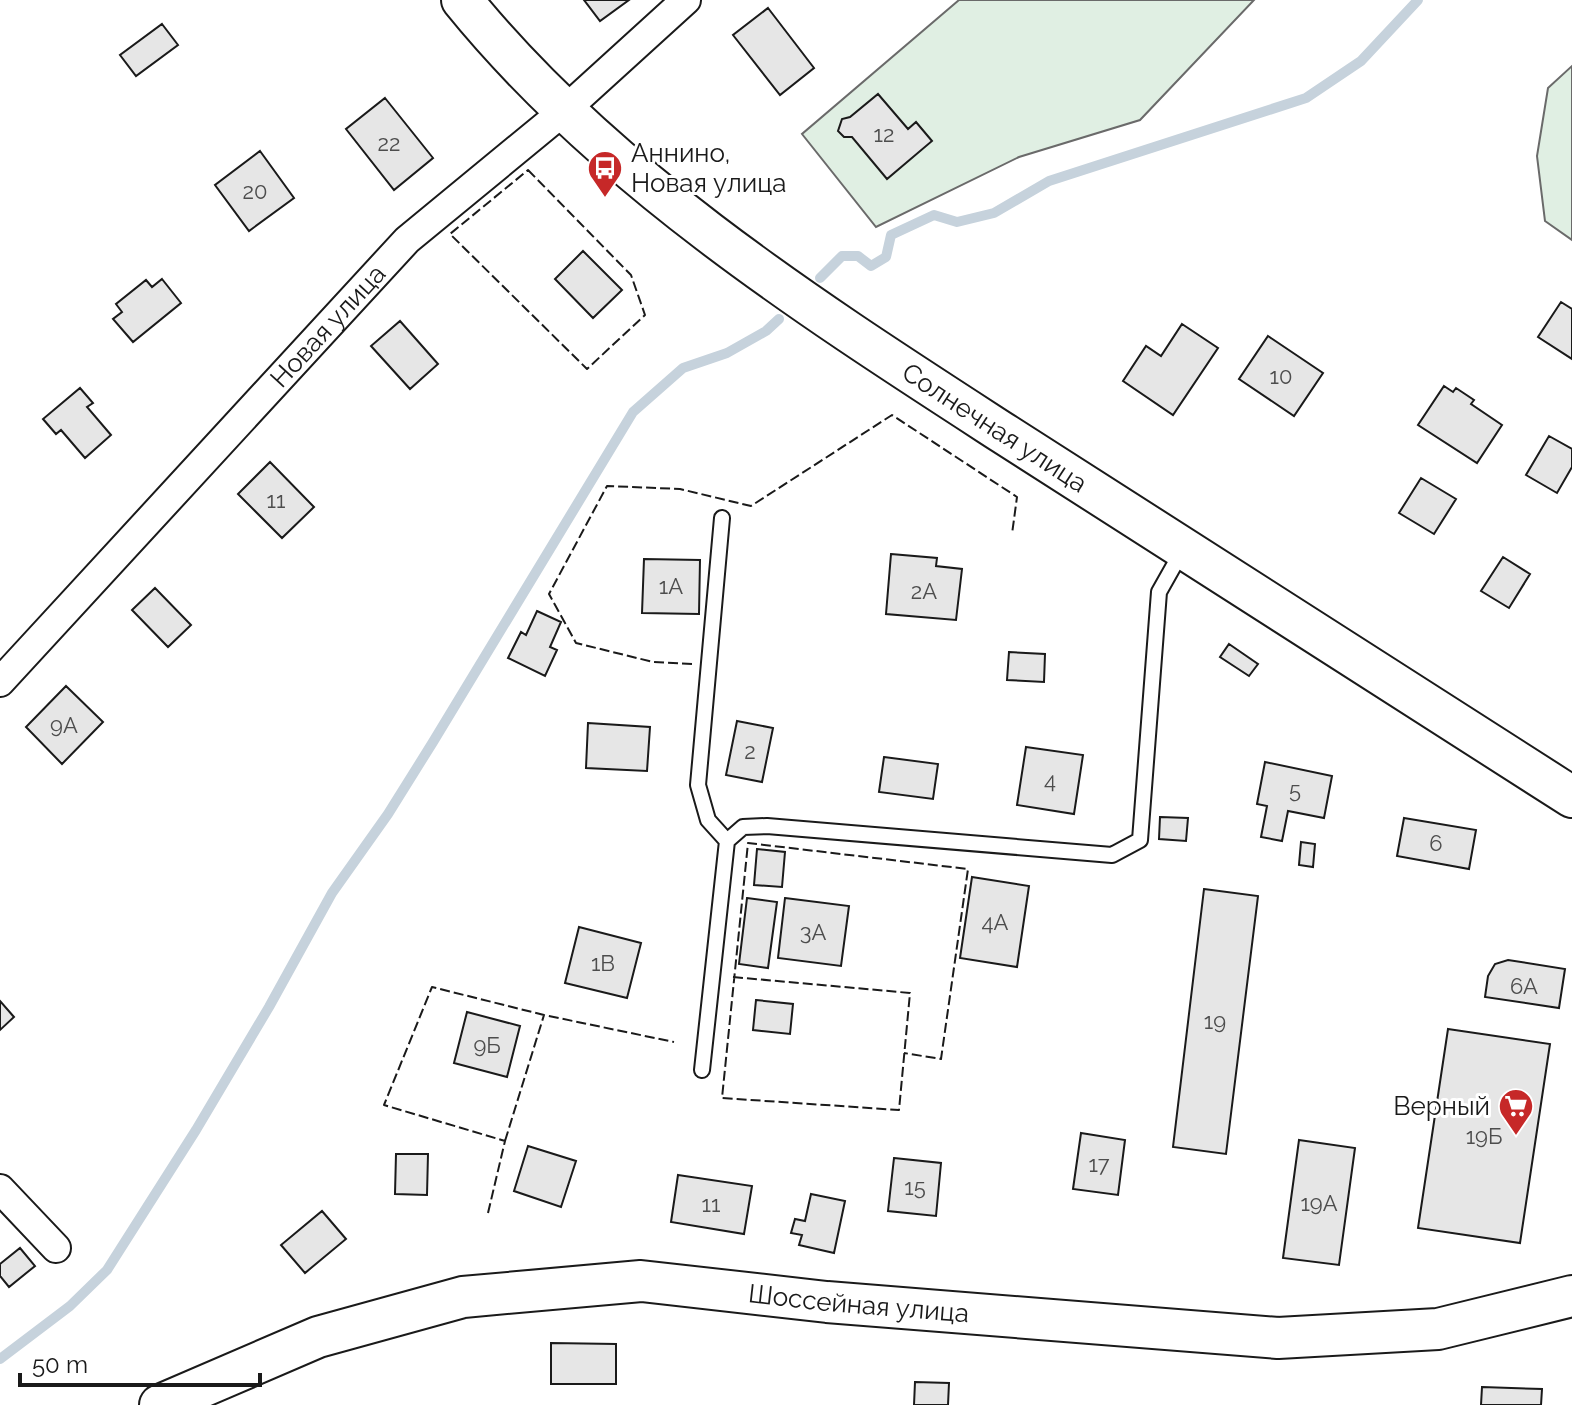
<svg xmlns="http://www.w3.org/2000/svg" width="1572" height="1405" viewBox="0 0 1572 1405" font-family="Raleway,sans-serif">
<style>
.green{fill:#e0efe3;stroke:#6a6a6a;stroke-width:2}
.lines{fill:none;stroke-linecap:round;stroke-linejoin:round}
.stream{stroke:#c6d2dc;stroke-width:10}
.building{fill:#e6e6e6;stroke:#1a1a1a;stroke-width:2}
.lane-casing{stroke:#1a1a1a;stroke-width:18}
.street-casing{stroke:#1a1a1a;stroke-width:32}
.secondary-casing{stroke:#1a1a1a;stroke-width:44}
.lane{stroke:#fff;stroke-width:14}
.street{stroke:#fff;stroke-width:28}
.secondary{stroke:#fff;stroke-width:40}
.fence{stroke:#1a1a1a;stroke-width:2;stroke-dasharray:10 4;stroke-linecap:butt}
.labels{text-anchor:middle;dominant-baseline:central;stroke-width:6;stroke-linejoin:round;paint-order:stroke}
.number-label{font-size:22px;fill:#4d4d4d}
.poi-label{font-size:26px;fill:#1a1a1a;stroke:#fff;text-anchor:start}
.street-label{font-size:26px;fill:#1a1a1a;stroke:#fff}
</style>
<rect width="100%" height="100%" fill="#fff"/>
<!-- green -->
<path class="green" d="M 959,0 L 1254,0 L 1140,120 L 1019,157 L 876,227 L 802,134 Z
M 1572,66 L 1572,240 L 1545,221 L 1537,156 L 1548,88 Z"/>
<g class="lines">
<!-- stream -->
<path class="stream" d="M 820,278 L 842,256 L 858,256 L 871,266 L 886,257 L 891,235 L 934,215 L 957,222 L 994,213 L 1049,181 L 1306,98 L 1361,61 L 1418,0
M 0,1359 L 70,1306 L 107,1270 L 196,1130 L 269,1007 L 332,893 L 388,814 L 433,742 L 633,412 L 683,368 L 727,353 L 766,331 L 779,319"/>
</g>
<!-- building -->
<path class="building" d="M 584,0 L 629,0 L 600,21 Z
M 768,8 L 814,68 L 780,95 L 733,35 Z
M 162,24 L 178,45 L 136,76 L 120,55 Z
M 878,94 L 908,129 L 916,122 L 932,141 L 887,179 L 852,137 L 844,137 L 838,131 L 842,119 L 850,117 Z
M 385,98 L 433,158 L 394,190 L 346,129 Z
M 260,151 L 294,198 L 249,231 L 215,185 Z
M 583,251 L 622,290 L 593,318 L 555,279 Z
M 162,279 L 181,303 L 133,342 L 113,319 L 122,312 L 116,304 L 146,280 L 152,287 Z
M 1561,302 L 1572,309 L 1572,359 L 1538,337 Z
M 400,321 L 438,364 L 410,389 L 371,346 Z
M 1182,324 L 1218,348 L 1173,415 L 1123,381 L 1146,346 L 1161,356 Z
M 1268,336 L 1323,373 L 1294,416 L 1239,379 Z
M 1444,386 L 1453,392 L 1456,388 L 1474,400 L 1471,404 L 1502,425 L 1477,463 L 1418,425 Z
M 80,388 L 93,403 L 87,407 L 111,435 L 85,458 L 61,430 L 56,434 L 43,419 Z
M 1549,436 L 1572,449 L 1572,467 L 1557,493 L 1526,475 Z
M 270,462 L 314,507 L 282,538 L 238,494 Z
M 1421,478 L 1456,499 L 1434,534 L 1399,513 Z
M 891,554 L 937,558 L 936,566 L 962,569 L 956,620 L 886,614 Z
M 1503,557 L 1530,574 L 1509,608 L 1481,591 Z
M 644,559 L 700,560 L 699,614 L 642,613 Z
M 155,588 L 191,625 L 168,647 L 132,610 Z
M 537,611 L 561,622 L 550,647 L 557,650 L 545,676 L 508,658 L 521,632 L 526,635 Z
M 1229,644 L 1258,664 L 1249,676 L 1220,657 Z
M 1009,652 L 1045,654 L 1044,682 L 1007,680 Z
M 66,686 L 103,722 L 62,764 L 26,727 Z
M 737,721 L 773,728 L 762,782 L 726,775 Z
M 588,723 L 650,727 L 647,771 L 586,768 Z
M 1026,747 L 1083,755 L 1074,814 L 1017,805 Z
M 884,757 L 938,764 L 933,799 L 879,792 Z
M 1265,762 L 1332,776 L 1324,818 L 1288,811 L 1282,841 L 1261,837 L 1267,806 L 1257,804 Z
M 1160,817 L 1188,818 L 1186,841 L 1159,839 Z
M 1404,818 L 1476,830 L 1469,869 L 1397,856 Z
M 1301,842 L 1315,844 L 1313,867 L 1299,865 Z
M 757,849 L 785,852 L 782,887 L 754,885 Z
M 972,877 L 1029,886 L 1017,967 L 960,958 Z
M 1204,889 L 1258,896 L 1226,1154 L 1173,1147 Z
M 747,898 L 777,902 L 768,968 L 739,964 Z
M 785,898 L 849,906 L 841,966 L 778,958 Z
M 579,927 L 641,943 L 627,998 L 565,983 Z
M 1508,960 L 1565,969 L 1559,1008 L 1485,997 L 1488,976 L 1495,964 Z
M 756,1000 L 793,1004 L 790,1034 L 753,1030 Z
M 0,1001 L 14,1017 L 0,1030 Z
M 467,1012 L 520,1026 L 507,1077 L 454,1063 Z
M 1448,1029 L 1550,1044 L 1520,1243 L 1418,1228 Z
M 1081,1133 L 1125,1140 L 1118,1195 L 1073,1189 Z
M 1299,1140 L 1355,1148 L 1339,1265 L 1283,1258 Z
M 528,1146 L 576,1161 L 561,1207 L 514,1191 Z
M 396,1154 L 428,1154 L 427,1195 L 395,1194 Z
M 894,1158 L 941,1163 L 936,1216 L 888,1211 Z
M 678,1175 L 752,1186 L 744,1234 L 671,1222 Z
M 811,1194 L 845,1201 L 834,1253 L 799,1245 L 802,1235 L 791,1233 L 795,1219 L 805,1221 Z
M 322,1211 L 346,1239 L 305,1273 L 281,1245 Z
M 20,1248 L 35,1266 L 9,1287 L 0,1276 L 0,1264 Z
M 551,1343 L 616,1344 L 616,1384 L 551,1384 Z
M 915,1382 L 949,1383 L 948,1405 L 914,1405 Z
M 1482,1387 L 1542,1389 L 1541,1405 L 1481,1405 Z"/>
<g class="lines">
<!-- lane casing -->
<g class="lane-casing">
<path id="lane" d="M 722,518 L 698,785 L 708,820 L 727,841
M 702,1070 L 727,841 L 743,827 L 767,826 L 1112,855 L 1140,840 L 1159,592 L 1181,553"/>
</g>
<!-- street casing -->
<g class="street-casing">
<g id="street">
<path id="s1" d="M 0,682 L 407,240 L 565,110 L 686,0"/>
<path d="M 0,1189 L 56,1248"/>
</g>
</g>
<!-- secondary casing -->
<g class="secondary-casing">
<g id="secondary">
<path id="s2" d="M 462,0 C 606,178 813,310 1003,433 C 1192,556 1382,677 1572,797"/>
<path id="s3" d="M 160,1405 L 318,1337 L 463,1297 L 641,1281 L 827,1302 L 1278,1338 L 1438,1329 L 1572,1296"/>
</g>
</g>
<!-- lane -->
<use href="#lane" class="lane"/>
<!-- street -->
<use href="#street" class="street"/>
<!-- secondary -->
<use href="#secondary" class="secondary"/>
<!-- fence -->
<path class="fence" d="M 528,170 L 631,275 L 645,315 L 587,369 L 450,234 Z
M 692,664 L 653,662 L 576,643 L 549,594 L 607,486 L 680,489 L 751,506 L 892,415 L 1017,497 L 1012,534
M 733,977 L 910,993 L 899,1110 L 722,1098 L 748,843 L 968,869 L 941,1059 L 904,1053
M 505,1141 L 544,1015
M 488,1213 L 505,1141 L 384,1105 L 432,987 L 544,1015 L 674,1042"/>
</g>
<!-- icons -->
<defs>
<g id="bus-pin" transform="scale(1.8)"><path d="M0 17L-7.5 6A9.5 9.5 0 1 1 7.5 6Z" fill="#c62828" stroke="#fff"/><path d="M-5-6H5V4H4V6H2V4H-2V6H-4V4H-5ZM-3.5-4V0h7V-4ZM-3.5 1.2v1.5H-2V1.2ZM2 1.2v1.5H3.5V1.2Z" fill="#fff"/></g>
<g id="supermarket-pin" transform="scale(1.8)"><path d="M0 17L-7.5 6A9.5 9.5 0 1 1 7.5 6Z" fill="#c62828" stroke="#fff"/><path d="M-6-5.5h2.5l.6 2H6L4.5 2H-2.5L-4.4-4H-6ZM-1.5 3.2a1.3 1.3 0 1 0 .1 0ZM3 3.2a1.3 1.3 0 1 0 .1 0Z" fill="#fff"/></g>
</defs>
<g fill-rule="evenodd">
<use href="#bus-pin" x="605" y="168"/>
<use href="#supermarket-pin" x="1516" y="1106"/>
</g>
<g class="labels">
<!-- number labels -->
<g class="number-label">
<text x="884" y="134">12</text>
<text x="389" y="143">22</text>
<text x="255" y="191">20</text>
<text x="1281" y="376">10</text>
<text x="276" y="500">11</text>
<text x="671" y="586">1А</text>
<text x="924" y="591">2А</text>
<text x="64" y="725">9А</text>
<text x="750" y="751">2</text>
<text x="1050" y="780">4</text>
<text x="1295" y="790">5</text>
<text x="1436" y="843">6</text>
<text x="995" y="922">4А</text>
<text x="813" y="932">3А</text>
<text x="603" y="963">1В</text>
<text x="1524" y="986">6А</text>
<text x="1215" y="1021">19</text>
<text x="487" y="1045">9Б</text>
<text x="1484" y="1136">19Б</text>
<text x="1099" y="1164">17</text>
<text x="915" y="1187">15</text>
<text x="1319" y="1203">19А</text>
<text x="711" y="1204">11</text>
</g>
<!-- poi labels -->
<g class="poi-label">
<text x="631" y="153">Аннино,<tspan x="631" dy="30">Новая улица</tspan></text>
<text x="1490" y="1106" text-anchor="end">Верный</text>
</g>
<!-- street labels -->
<g class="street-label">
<text stroke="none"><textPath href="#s1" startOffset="484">Новая улица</textPath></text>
<text stroke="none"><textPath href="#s2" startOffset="686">Солнечная улица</textPath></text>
<text stroke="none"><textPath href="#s3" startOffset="720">Шоссейная улица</textPath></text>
</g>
</g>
<!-- scale -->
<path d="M20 1373v12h240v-12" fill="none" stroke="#1a1a1a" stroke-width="4"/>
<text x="32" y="1373" font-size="24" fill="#1a1a1a" stroke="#ffffff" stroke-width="6" paint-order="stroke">50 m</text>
</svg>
